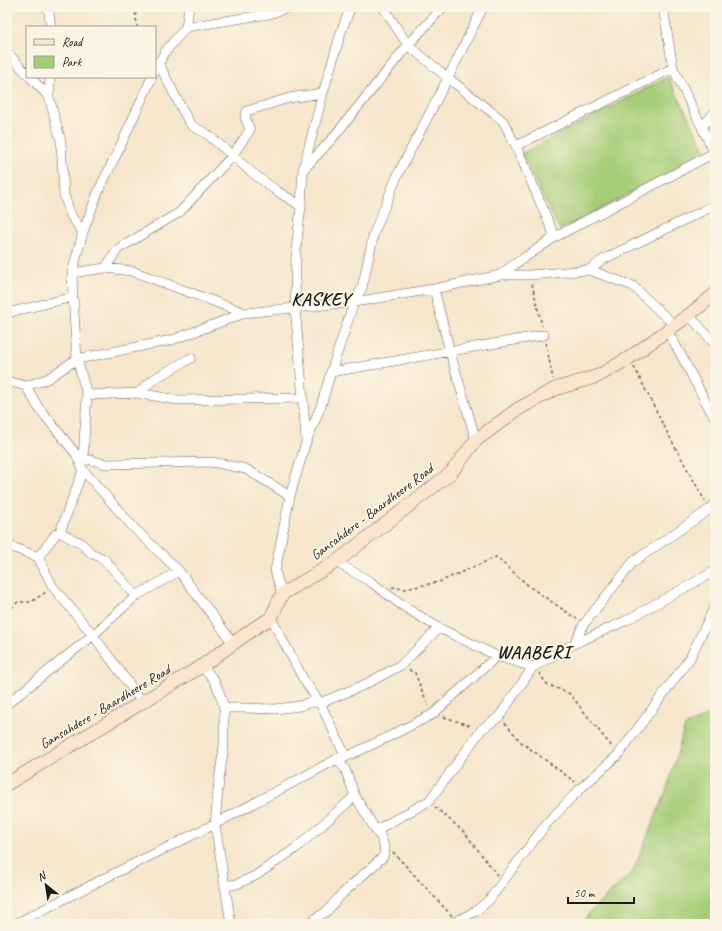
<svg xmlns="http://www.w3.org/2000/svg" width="722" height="931" viewBox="0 0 722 931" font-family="Caveat,sans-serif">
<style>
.green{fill:#a5cc76;stroke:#607449}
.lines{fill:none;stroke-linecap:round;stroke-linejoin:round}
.minor-casing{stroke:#68635a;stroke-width:10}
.secondary-casing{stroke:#68635a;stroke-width:14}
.path{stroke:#68635a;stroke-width:1.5;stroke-dasharray:3 3;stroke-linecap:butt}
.minor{stroke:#fff;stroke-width:9}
.secondary{stroke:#fce5cf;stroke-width:13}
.labels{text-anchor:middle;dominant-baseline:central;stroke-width:3.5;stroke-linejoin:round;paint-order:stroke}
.street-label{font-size:14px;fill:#1c1c1c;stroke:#fcf5e5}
.district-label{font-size:18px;font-weight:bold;letter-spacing:1px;fill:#1c1c1c;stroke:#fcf5e5}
</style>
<rect width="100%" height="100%" fill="#fcf5e5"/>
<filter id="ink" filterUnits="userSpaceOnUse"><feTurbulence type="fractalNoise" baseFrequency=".025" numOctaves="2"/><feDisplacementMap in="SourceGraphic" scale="8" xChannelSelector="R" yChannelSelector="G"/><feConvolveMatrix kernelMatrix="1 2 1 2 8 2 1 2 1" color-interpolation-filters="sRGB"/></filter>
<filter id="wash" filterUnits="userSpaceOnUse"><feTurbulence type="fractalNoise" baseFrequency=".012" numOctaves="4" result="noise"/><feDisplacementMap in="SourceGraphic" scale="16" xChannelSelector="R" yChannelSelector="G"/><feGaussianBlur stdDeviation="0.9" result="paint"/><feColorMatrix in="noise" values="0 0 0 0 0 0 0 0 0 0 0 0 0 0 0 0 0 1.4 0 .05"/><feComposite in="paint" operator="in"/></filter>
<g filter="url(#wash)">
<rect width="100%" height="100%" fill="#f5e6cc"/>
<!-- green -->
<path class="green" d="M 668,77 L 707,153 L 560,230 L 521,154 Z
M 715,712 L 715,924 L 583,924 L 588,914 L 633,871 L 667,789 L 685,726 Z"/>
</g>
<g filter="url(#ink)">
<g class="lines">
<!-- minor casing -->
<g class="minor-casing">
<path id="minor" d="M 48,7 L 51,27
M 383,7 L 408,45 L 448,78 L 503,121 L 516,146
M 186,27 L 269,14 L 289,7
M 7,52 L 27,74
M 158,62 L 183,111 L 191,125 L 207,134 L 255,175 L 277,191 L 301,206
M 673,68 L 715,154
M 155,70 L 165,52 L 186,27 L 189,7
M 30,77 L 49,97 L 61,141 L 64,195 L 71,216 L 83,232 L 72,273 L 73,297 L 77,359 L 87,395 L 83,458 L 76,454 L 83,470 L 133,527 L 179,571 L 233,643
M 49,97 L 50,77
M 702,127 L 715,112
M 304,169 L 332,139 L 408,45 L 443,7
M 83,232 L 98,192 L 119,149 L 152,77
M 555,237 L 516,146 L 673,68 L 663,7
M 105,268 L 118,249 L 180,212 L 232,156 L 250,130 L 245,117 L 247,111 L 289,98 L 323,93
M 589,270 L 604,259 L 715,205
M 72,273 L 105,268 L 132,271 L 245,313
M 500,275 L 515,264 L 555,237 L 714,153
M 434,289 L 450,352 L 476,440
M 7,313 L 73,297
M 689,315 L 715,344
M 667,331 L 674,342 L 709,408 L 715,418
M 331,372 L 544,335
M 7,381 L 26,386 L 47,379 L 77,359 L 172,340 L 245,313 L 354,302 L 434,289 L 500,275 L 530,275 L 589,270 L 633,286 L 674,325
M 26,386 L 38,407 L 76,454
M 138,393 L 177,400 L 303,398
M 87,395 L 138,393 L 154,379 L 191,358
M 306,440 L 303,398 L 295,307 L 296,250 L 301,206 L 303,170 L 323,93 L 342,29 L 351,7
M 83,458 L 106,464 L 212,462 L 246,469 L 290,496
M 83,470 L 60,532 L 74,540 L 80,542 L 91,553 L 104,559 L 136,596
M 7,545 L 38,557 L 53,587 L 93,635 L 143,703
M 38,557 L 56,534 L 60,532
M 336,562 L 371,582 L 403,606 L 439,628 L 497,656 L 533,667
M 282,594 L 275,571 L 290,496 L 306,442 L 321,406 L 331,372 L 354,302 L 362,288 L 374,233 L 397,176 L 448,78 L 483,7
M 271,618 L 304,680 L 320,703 L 346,757
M 574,644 L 625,621 L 715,571
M 202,666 L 214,680 L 220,694 L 224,708 L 224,746 L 219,780 L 215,824 L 231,924
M 7,704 L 93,635 L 136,596 L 179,571
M 224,708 L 243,708 L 275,709 L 300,706 L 310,702 L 320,703 L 364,685 L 401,665 L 439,628
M 337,759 L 345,769 L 355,796 L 378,834
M 225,886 L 237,884 L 255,876 L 296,848 L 355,796
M 15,924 L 105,878 L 215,824 L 337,759 L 346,757 L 390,736 L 433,714 L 497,656
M 312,924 L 316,918 L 326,912 L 343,893 L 383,857 L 385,849 L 378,829 L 429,801 L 482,729 L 499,717 L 533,667 L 574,644 L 584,624 L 633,562 L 710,509 L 715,504
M 457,924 L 457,921 L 476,911 L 489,900 L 547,823 L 582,787 L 618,755 L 690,658 L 715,606"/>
</g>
<!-- secondary casing -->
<g class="secondary-casing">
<path id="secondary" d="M 7,784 L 202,666 L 256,627 L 271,618 L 282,594 L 336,562 L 451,473 L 476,440 L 518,409 L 555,389 L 598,376 L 629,358 L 689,315 L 715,294"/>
</g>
<!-- path -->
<path class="path" d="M 135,7 L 137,27
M 532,284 L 542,326
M 546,343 L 553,379
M 634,367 L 668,434 L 705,501
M 392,587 L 405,589 L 439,582 L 496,557 L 530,587 L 577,619
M 7,612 L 18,602 L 31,602 L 46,592
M 409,670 L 415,673 L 422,691 L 429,706
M 539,673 L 547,684 L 570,694 L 612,747
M 444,717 L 472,726
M 505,723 L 521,742 L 575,782
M 435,807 L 465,833 L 497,875
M 393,852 L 452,916"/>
<!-- minor -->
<use href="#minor" class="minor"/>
<!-- secondary -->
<use href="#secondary" class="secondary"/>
</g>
</g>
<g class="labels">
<!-- street labels -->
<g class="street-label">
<text transform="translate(372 512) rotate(-37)">Gansahdere - Baardheere Road</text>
<text transform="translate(105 707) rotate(-31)">Gansahdere - Baardheere Road</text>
</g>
<!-- district labels -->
<g class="district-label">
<text x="321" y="299">KASKEY</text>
<text x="534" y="652">WAABERI</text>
</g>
</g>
<!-- margin -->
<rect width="722" height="931" fill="none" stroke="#fcf5e5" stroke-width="24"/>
<!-- legend -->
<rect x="26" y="26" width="130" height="52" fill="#fcf5e5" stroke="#a29e95"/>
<rect x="34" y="39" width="20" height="6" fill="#fce5cf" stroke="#a29e95"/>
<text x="62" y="46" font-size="12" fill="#1c1c1c">Road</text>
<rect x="34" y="56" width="20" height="12" fill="#a5cc76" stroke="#a29e95"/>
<text x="62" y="66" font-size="12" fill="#1c1c1c">Park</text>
<!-- north arrow -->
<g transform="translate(46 885) rotate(330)" stroke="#fcf5e5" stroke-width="3" paint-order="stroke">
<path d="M0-3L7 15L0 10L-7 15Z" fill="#1c1c1c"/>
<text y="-6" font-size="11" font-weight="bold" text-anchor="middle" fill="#1c1c1c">N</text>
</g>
<!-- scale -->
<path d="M568 897v6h66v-6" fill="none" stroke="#1c1c1c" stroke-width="2"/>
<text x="574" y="897" font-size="12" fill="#1c1c1c" stroke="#fcf5e5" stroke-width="3" paint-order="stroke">50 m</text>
</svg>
